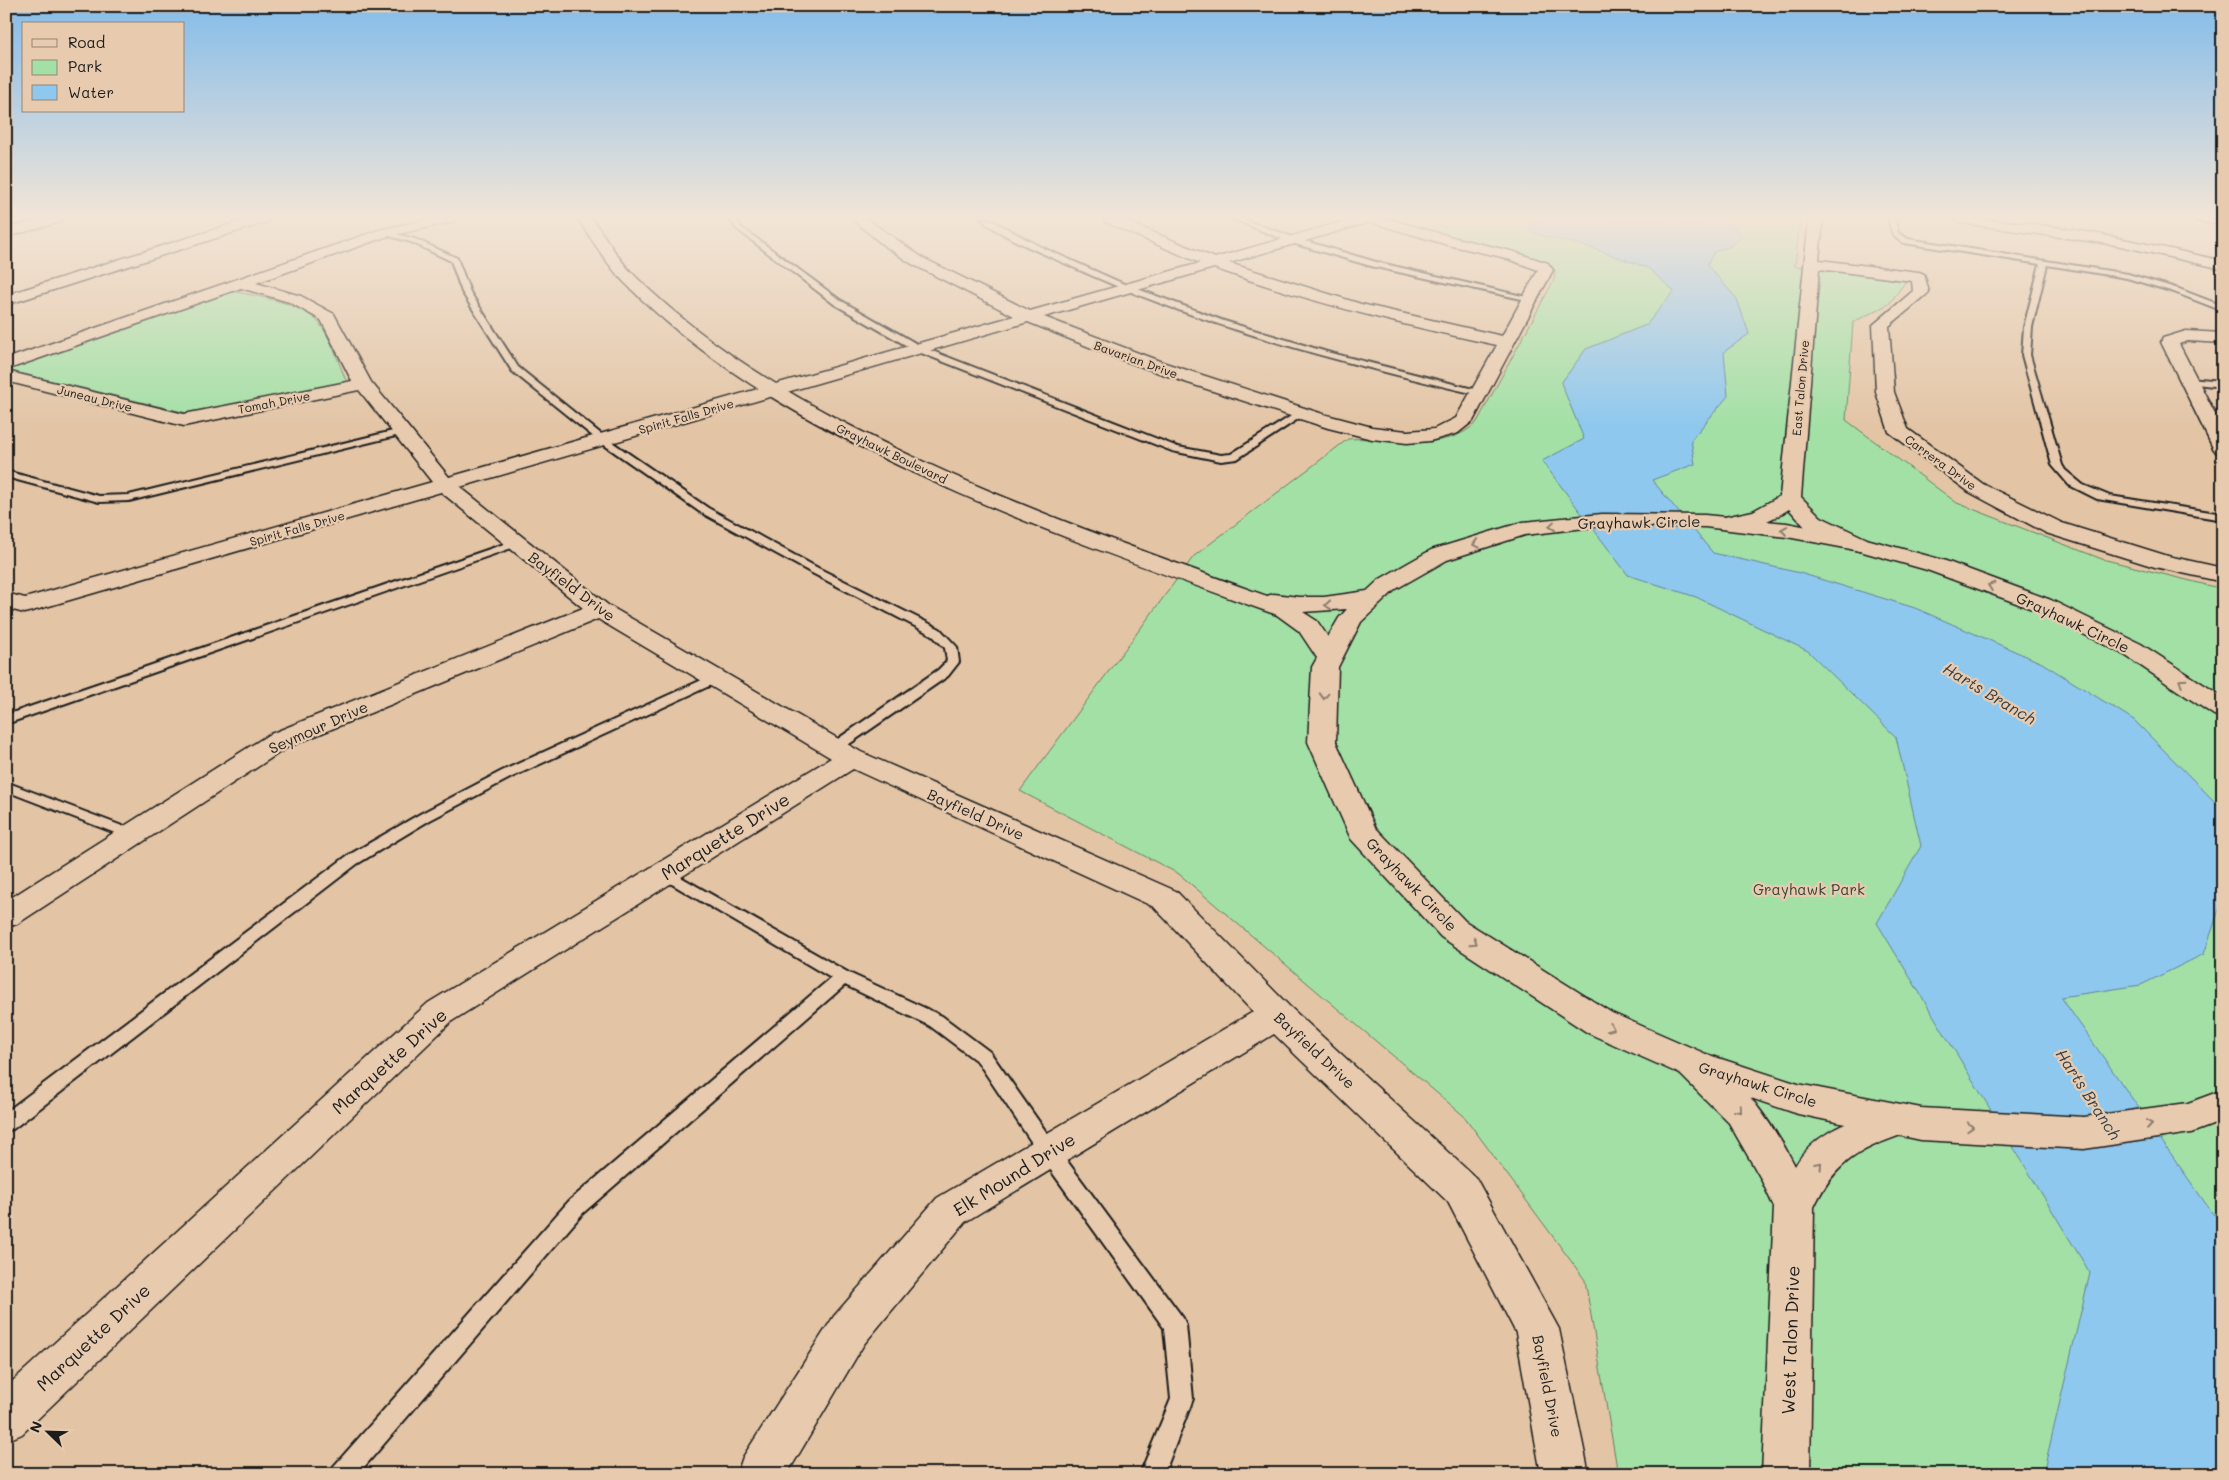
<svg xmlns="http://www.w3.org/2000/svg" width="2229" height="1480" viewBox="0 0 2229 1480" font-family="Mali,sans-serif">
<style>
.green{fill:#a3e0a6;stroke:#607e61}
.water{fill:#8fc8ee;stroke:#61839a}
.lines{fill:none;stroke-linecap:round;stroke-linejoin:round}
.service-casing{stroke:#1c1c1c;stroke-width:4}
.minor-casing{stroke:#1c1c1c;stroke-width:3}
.tertiary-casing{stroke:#1c1c1c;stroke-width:3}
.secondary-casing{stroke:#1c1c1c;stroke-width:3}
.service{fill:#e8cbaf;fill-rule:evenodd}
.minor{fill:#e8cbaf;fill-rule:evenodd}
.tertiary{fill:#e8cbaf;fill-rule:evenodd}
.secondary{fill:#e8cbaf;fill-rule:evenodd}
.oneway{stroke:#8c7c6d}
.labels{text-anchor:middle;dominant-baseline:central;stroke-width:4.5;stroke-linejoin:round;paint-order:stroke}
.far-street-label{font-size:12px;fill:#1c1c1c;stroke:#e8cbaf}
.street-label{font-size:15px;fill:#1c1c1c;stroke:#e8cbaf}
.park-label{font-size:15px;fill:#374338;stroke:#e8cbaf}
.water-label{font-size:16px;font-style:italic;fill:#333e46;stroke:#e8cbaf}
.near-street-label{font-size:18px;fill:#1c1c1c;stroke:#e8cbaf}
</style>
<rect width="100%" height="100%" fill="#e3c5a6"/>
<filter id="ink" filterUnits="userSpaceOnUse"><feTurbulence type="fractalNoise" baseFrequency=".02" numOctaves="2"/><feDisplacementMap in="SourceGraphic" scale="10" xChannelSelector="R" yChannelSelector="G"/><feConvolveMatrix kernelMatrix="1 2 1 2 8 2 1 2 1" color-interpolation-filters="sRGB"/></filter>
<g filter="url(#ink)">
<!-- green -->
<path class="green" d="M 1386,219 L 1800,219 L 1795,266 L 1882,276 L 1906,281 L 1889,304 L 1853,322 L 1846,420 L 1957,503 L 2102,559 L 2223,589 L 2223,1474 L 1618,1474 L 1585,1280 L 1464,1116 L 1179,874 L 1020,791 L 1194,556 L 1348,439 C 1389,436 1444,455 1477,422 L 1554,280 L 1555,270 L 1536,259 L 1437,234 Z
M 230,291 C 253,295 296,302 314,318 C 329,331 339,364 347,383 L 195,415 L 7,370 Z"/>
<!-- water -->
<path class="water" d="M 1528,219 L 1719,219 L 1727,221 L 1742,236 L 1731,246 L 1714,252 L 1707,265 L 1737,299 L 1749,334 L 1724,352 L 1728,396 L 1691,440 L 1695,464 L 1652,480 L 1713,553 L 1800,573 L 1915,608 L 2042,663 L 2134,720 L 2222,809 L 2223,898 L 2204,954 L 2141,985 L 2061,997 L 2213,1214 L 2223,1217 L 2223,1474 L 2043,1474 L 2090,1273 L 1877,923 L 1921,846 L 1896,737 L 1808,651 L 1696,597 L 1628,575 L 1542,461 L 1584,439 L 1561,383 L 1586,349 L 1646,325 L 1674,291 L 1648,268 L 1595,249 L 1532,233 Z"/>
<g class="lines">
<!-- service casing -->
<g class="service-casing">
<path id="service" d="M 730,219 L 736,219 L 741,227 L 840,300 L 922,347 L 1178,447 L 1221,455 L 1231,454 L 1299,411 L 1305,411 L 1307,413 L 1237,459 L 1221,461 L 1172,451 L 916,351 L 834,304 L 737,229 Z
M 981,219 L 989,219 L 1041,247 L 1124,284 L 1224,321 L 1327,352 L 1485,392 L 1480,395 C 1338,362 1197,325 1064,263 C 1040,252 1000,236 981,219 Z
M 1233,219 L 1242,219 L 1298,239 L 1376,262 L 1535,299 L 1531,301 L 1371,266 L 1292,243 Z
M 1889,219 L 1895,219 L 1898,233 L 1908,239 L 2128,274 L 2179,289 L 2223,306 L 2223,311 L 2174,292 L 2127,278 L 2047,265 L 2032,327 L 2030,355 L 2062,465 L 2065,470 L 2083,485 L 2110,496 L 2223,514 L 2223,520 L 2097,499 L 2069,485 L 2052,465 L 2022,355 L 2024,327 L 2040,264 L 1904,243 C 1893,238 1890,231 1889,219 Z
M 2193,219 L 2223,220 L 2223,224 L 2196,221 Z
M 384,231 L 415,239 L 457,258 L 470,292 L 518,367 L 606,438 L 708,508 L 818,568 L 940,629 L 957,647 L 959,662 L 948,676 L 839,751 L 829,751 L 827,748 L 829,745 L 938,670 L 947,661 L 945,648 L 932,635 L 810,572 L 700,512 L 600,442 L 512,371 L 462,292 L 451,261 L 411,242 L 382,234 L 381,233 Z
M 2189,378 L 2223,381 L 2223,387 L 2186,383 L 2185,381 Z
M 401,429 L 406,432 L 404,434 L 129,501 L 99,502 L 6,477 L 6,471 L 99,496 L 129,495 Z
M 516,540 L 522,543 L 520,545 L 6,724 L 6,715 Z
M 715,674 L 720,675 L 721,678 L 720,681 L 512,777 L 430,820 L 357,864 L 13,1129 L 6,1131 L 6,1112 L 347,856 L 420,814 L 502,771 Z
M 6,782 L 138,832 L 141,835 L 138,838 L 128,838 L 6,791 Z
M 665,868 L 849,973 L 942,1016 L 990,1052 L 1056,1146 L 1183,1318 L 1186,1325 L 1193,1399 L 1164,1474 L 1140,1474 L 1171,1399 L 1164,1328 L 1042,1158 L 978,1062 L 930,1026 L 845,985 L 583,1213 L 358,1474 L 330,1474 L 334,1466 L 569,1201 L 831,978 L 660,877 L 657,873 L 660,869 Z"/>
</g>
<!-- minor casing -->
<g class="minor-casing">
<path id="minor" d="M 41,219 L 63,219 L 61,222 L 6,237 L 6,229 Z
M 430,219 L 456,219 L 454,222 L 388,236 L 256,283 L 301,296 L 334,314 L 371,382 L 449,477 L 1014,316 L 912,264 L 882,244 L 852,219 L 867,219 L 923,258 L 1030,311 L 1200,263 L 1105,222 L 1103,219 L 1121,219 L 1215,258 L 1352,219 L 1388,219 L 1456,238 L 1511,251 L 1548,263 L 1553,270 L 1473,421 L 1458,433 L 1430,441 L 1407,443 L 1372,439 L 1328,428 L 1185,382 L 1114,357 L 1028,322 L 460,487 L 608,605 L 861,752 L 1176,891 L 1289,1006 L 1476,1178 L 1559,1329 L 1589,1474 L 1541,1474 L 1516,1333 L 1448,1202 L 1274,1034 L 965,1222 L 864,1344 L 787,1474 L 737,1474 L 743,1457 L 834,1316 L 937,1198 L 1253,1012 L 1154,907 L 853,769 L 452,1021 L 22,1434 L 6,1441 L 6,1387 L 428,1003 L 831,758 L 598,619 L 288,747 L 17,924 L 6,927 L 6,901 L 268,735 L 583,608 L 441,492 L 32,611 L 24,613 L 6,608 L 6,593 L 25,598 L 432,482 L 359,390 L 184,426 L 6,381 L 6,371 L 184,414 L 352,381 L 321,320 L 289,302 L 241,288 L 6,370 L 6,359 L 379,230 ZM 1370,222 L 1448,245 L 1502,257 L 1538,270 L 1502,336 L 1361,304 L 1229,263 ZM 1214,268 C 1306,301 1401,325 1497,345 L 1456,418 L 1434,429 L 1407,431 L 1372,427 L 1323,414 L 1162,362 L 1044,317 Z
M 1809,219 L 1823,219 L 1819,260 L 1919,272 L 1924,274 L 1929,292 L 1926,295 L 1889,326 L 1894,392 L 1908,429 L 1983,484 L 2062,523 L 2168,556 L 2223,568 L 2223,582 L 2155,567 L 2046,533 L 1969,492 L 1889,432 L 1876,392 L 1873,325 L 1913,291 L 1912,281 L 1819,269 L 1801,497 L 1821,517 L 1867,539 L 1870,544 L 1867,549 L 1859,551 L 1851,549 L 1805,527 L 1789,509 C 1771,521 1742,533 1720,528 L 1717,523 L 1720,518 L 1753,511 L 1780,496 Z
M 1954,219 C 2045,219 2135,241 2223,261 L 2223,269 L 2116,245 L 1961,223 Z
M 2186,331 L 2223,333 L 2223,343 L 2188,341 L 2179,344 L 2223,429 L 2223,454 L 2216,452 L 2213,448 L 2161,342 L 2163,338 Z
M 1693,1050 C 1731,1062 1777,1130 1795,1166 C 1812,1136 1843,1123 1875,1113 C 1882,1110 1890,1106 1897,1105 C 1902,1104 1908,1107 1912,1109 L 1918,1120 L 1912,1131 C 1863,1148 1837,1158 1814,1207 L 1810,1474 L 1762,1474 L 1774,1207 L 1760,1177 L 1729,1123 L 1680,1074 L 1675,1064 L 1680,1054 Z"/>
</g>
<!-- tertiary casing -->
<g class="tertiary-casing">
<path id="tertiary" d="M 578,219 L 592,219 C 606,237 618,260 635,276 C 716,356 819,413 922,461 C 1034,513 1150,554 1267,596 L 1274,594 L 1299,597 L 1324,597 L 1367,591 L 1380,579 L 1431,550 L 1523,522 L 1602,514 L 1705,515 L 1787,523 L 1859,537 L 1943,560 L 2051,600 L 2141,644 L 2223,697 L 2223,717 L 2214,715 L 2123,654 L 2035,610 L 1927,570 L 1856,550 L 1787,537 L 1705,527 L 1602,526 L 1525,535 L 1447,560 L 1396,589 L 1361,622 L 1338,667 L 1336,742 L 1375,827 L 1465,921 L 1612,1013 L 1706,1054 L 1798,1084 L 1921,1108 L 2084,1117 L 2188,1103 L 2223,1090 L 2223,1121 L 2191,1133 L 2084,1149 L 1921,1140 L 1798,1114 L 1680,1074 L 1588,1033 L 1441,937 L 1351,839 L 1308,742 L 1312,667 L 1317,658 L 1299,631 L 1277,615 C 1153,570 1029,527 910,471 C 807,422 704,364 624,282 C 607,265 592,239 578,219 ZM 1347,609 L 1339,618 L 1328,637 L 1317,621 L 1303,612 Z"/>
</g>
<!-- secondary casing -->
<g class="secondary-casing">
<path id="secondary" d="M 248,219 L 269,219 L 267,222 L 6,305 L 6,295 Z"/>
</g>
<!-- service -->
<use href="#service" class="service"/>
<!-- minor -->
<use href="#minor" class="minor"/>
<!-- tertiary -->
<use href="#tertiary" class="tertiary"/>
<!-- secondary -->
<use href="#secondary" class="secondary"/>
</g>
<!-- one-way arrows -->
<defs><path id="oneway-chevron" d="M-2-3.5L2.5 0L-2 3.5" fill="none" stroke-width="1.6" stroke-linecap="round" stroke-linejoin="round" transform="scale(1.25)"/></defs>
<g class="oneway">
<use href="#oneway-chevron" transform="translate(1552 526) rotate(173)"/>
<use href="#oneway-chevron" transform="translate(1784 530) rotate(-172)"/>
<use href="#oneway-chevron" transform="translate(1476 544) rotate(163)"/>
<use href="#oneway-chevron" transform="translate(1991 586) rotate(-160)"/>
<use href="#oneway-chevron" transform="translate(1328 605) rotate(175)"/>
<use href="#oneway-chevron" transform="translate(2182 682) rotate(-147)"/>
<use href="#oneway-chevron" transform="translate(1324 696) rotate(92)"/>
<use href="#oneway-chevron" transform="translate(1474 942) rotate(33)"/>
<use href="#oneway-chevron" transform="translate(1611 1028) rotate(23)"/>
<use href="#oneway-chevron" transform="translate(1739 1110) rotate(49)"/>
<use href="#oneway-chevron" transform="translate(2149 1124) rotate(-8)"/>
<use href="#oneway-chevron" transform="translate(1970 1127) rotate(3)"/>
<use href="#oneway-chevron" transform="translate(1819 1165) rotate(-48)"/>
</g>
</g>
<!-- sky -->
<linearGradient id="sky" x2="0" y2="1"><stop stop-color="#84bcea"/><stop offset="0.51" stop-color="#f2e5d7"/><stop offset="1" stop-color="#f2e5d7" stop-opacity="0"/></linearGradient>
<rect width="2229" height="426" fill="url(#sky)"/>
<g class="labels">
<!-- far-street labels -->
<g class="far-street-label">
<text transform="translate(1136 359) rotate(20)">Bavarian Drive</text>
<text transform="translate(1800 388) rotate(-85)">East Talon Drive</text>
<text transform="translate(95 398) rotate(14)">Juneau Drive</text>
<text transform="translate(274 402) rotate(-11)">Tomah Drive</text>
<text transform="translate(686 416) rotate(-16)">Spirit Falls Drive</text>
<text transform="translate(892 453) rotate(26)">Grayhawk Boulevard</text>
<text transform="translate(1941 462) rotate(36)">Carrera Drive</text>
<text transform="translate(297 528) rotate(-16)">Spirit Falls Drive</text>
</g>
<!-- street labels -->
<g class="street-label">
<text transform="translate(1639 522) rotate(-1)">Grayhawk Circle</text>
<text transform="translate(572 586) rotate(37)">Bayfield Drive</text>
<text transform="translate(2073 622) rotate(25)">Grayhawk Circle</text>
<text transform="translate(318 727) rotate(-24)">Seymour Drive</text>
<text transform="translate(976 814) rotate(24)">Bayfield Drive</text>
<text transform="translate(1412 884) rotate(46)">Grayhawk Circle</text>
<text transform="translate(1315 1050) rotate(43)">Bayfield Drive</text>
<text transform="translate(1758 1084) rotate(17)">Grayhawk Circle</text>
<text transform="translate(1548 1386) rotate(79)">Bayfield Drive</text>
</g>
<!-- park labels -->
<g class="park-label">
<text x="1809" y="889">Grayhawk Park</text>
</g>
<!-- water labels -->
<g class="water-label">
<text transform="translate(1990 693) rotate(31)">Harts Branch</text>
<text transform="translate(2089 1094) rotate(57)">Harts Branch</text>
</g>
<!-- near-street labels -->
<g class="near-street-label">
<text transform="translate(725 836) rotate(-32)">Marquette Drive</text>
<text transform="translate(389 1061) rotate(-42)">Marquette Drive</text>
<text transform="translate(1014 1174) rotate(-32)">Elk Mound Drive</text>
<text transform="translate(93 1337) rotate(-43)">Marquette Drive</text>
<text transform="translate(1790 1340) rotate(-88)">West Talon Drive</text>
</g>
</g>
<!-- margin -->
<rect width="2229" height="1480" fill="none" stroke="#e8cbaf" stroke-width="25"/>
<rect x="12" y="12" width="2204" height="1455" fill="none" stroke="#1c1c1c" stroke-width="2" filter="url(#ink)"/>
<!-- legend -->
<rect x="22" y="22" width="162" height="90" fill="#e8cbaf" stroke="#968574"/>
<rect x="32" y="39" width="25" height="8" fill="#e8cbaf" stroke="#968574"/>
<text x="68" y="48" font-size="15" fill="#1c1c1c">Road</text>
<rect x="32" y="60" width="25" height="15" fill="#a3e0a6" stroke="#968574"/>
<text x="68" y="72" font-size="15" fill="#1c1c1c">Park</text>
<rect x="32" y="85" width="25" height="15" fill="#8fc8ee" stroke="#968574"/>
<text x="68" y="98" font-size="15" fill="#1c1c1c">Water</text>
<!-- north arrow -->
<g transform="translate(48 1432) rotate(293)" stroke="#e8cbaf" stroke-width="4" paint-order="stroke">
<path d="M0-4L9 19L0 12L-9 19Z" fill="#1c1c1c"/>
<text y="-8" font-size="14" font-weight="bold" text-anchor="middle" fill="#1c1c1c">N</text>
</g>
</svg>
